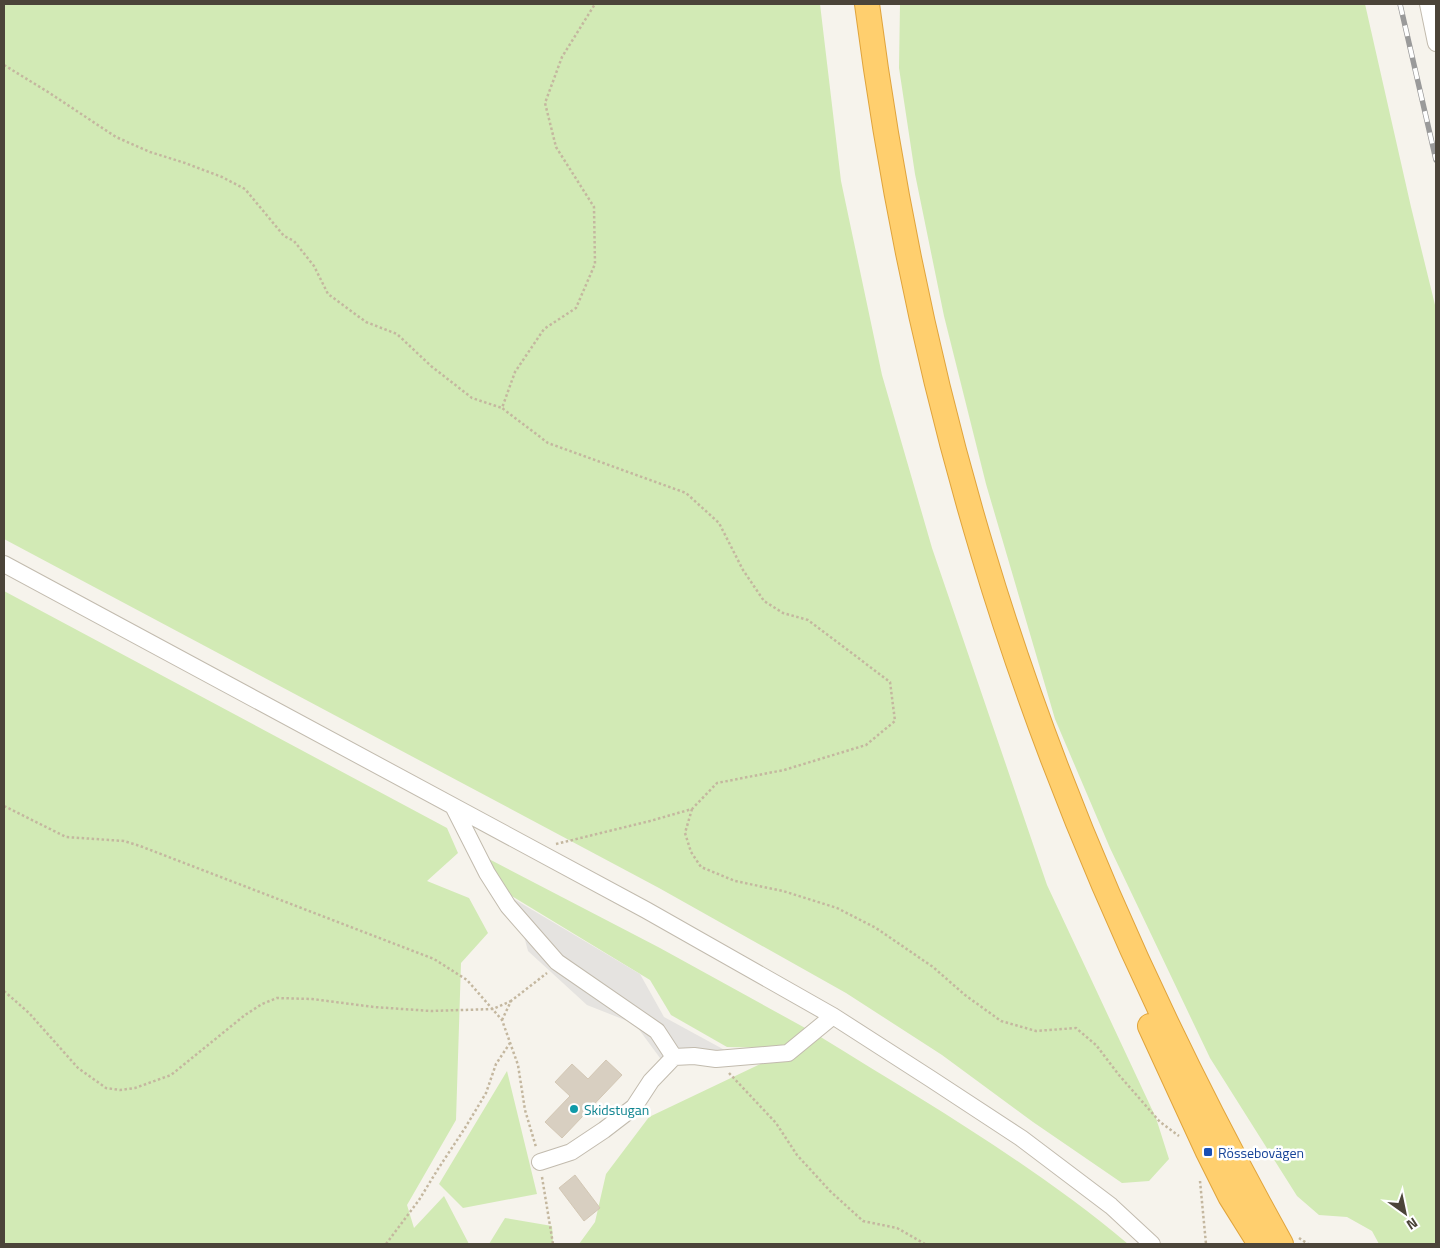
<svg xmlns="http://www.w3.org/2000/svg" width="1440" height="1248" viewBox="0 0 1440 1248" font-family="'Titillium Web',sans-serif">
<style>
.green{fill:#d2eab5}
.parking{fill:#e5e3e0}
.building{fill:#d8cfc1;stroke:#d3c7b4}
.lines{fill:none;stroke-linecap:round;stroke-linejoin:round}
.minor-casing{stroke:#c2bbae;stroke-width:18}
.highway-casing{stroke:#e0a43c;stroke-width:26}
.path{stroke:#c4b79f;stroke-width:2.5;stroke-dasharray:2.5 2.5;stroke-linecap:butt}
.minor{stroke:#fff;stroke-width:16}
.highway{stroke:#ffcf6e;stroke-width:24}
.rail-casing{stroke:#9a9a9a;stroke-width:5.5}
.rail{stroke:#fff;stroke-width:4;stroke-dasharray:11;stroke-linecap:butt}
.culture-dot{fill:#0f9aa8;stroke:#fff;stroke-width:2}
.transit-dot{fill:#1a4fb4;stroke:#fff;stroke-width:2}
.labels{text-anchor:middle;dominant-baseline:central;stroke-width:5;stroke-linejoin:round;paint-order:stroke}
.culture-label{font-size:14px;fill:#0d838f;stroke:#fff;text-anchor:start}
.transit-label{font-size:14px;fill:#164399;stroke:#fff;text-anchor:start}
</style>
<rect width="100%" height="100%" fill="#f6f3ec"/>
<!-- green -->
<path class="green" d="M 4,4 L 820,4 L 841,181 L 882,375 L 932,548 L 1047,885 L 1156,1118 L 1169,1159 L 1149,1181 L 1122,1183 L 1033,1122 L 942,1055 L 846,993 L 659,888 L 4,539 Z
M 900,4 L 1365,4 L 1411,207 L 1436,309 L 1436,1244 L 1379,1244 L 1372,1231 L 1347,1217 L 1319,1215 L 1297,1196 L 1210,1058 L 1110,848 L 1055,719 L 986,484 L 944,316 L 915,174 L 899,68 Z
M 4,591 L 447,828 L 458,853 L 427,881 L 469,898 L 488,933 L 461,963 L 456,1120 L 407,1205 L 414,1228 L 444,1196 L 469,1244 L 4,1244 Z
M 487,858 L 660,948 L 807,1029 L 785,1048 L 727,1047 L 671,1015 L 650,980 L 502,890 Z
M 819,1036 C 924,1101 1033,1164 1128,1244 L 579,1244 L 595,1222 L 606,1174 L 649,1117 Z
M 507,1071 L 537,1194 L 463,1208 L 439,1184 Z
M 505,1218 L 552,1226 L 553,1244 L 489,1244 Z"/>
<!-- parking -->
<path class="parking" d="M 514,899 L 640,974 L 664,1017 L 732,1054 L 660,1058 L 635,1024 L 587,1005 L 528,951 Z"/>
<!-- building -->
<path class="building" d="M 606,1060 L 622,1075 L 562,1138 L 545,1122 L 570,1096 L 555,1082 L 572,1064 L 588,1079 Z
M 575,1175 L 600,1208 L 584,1221 L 559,1188 Z"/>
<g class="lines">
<!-- minor casing -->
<g class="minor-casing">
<path id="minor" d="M 1428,4 L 1436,43
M 4,564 L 646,910 L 833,1016 L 931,1079 L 1021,1138 L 1111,1206 L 1152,1244
M 453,806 L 487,873 L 508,906 L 557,962 L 657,1031 L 674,1057 L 694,1056 L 716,1059 L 788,1053 L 833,1016
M 540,1162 L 571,1152 L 604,1130 L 634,1107 L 651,1081 L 674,1057"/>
</g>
<!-- highway casing -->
<g class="highway-casing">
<path id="highway" d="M 867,4 C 891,189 929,374 983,553 C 1055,794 1159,1025 1281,1244
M 1150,1026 L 1208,1152 L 1230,1196 L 1260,1244"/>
</g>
<!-- path -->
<path class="path" d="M 4,65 L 48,92 L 116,137 L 150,152 L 185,163 L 222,177 L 245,189 L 284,236 L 294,241 L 314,266 L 328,294 L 366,322 L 397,334 L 431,366 L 472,398 L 502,408
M 4,806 L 66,837 L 124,841 L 140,846 L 434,959 L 467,980 L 502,1020 L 518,1065 L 525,1110 L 536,1147
M 692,809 L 685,833 L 691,852 L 701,867 L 735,881 L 783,891 L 837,908 L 876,928 L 933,967 L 965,995 L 1001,1021 L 1036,1031 L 1076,1028 L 1096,1045 L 1119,1075 L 1160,1122 L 1179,1136
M 556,844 L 650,821 L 692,809 L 717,783 L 784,770 L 866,745 L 895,721 L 890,682 L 808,620 L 783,613 L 764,601 L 743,570 L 719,523 L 686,493 L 548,443 L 502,408 L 515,372 L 544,329 L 576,308 L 595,264 L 594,207 L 556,147 L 545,103 L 562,57 L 595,4
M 4,991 L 29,1013 L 78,1068 L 106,1088 L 120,1090 L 135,1088 L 171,1075 L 245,1015 L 262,1004 L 277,998 L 312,999 L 374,1007 L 431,1011 L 493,1009 L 511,1001
M 502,1020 L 511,1001 L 547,973
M 729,1073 L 776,1123 L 797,1155 L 830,1191 L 863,1221 L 897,1228 L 925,1244
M 542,1177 L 553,1244
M 1200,1181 L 1206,1244
M 1299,1238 L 1308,1244
M 386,1244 L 419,1200 L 438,1169 L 465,1128 L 486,1093 L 496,1064 L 510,1043"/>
<!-- minor -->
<use href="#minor" class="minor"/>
<!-- highway -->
<use href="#highway" class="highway"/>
<!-- rail casing -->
<g class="rail-casing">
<path id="rail" d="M 1400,4 L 1436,160"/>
</g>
<!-- rail -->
<use href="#rail" class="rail"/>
</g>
<!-- markers -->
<circle class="culture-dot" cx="574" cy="1109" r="5"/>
<rect class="transit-dot" x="1203" y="1147" width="10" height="10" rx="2.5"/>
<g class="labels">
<!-- culture labels -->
<g class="culture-label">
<text x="584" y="1109">Skidstugan</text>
</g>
<!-- transit labels -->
<g class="transit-label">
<text x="1218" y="1152">Rössebovägen</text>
</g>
</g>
<!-- border -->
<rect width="1440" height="1248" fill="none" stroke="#4b4439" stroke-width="10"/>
<!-- north arrow -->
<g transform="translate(1405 1213) rotate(147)" stroke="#ffffff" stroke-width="4" paint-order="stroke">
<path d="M0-4L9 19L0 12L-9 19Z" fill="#4b4439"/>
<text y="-8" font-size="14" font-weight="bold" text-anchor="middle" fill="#4b4439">N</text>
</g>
</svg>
